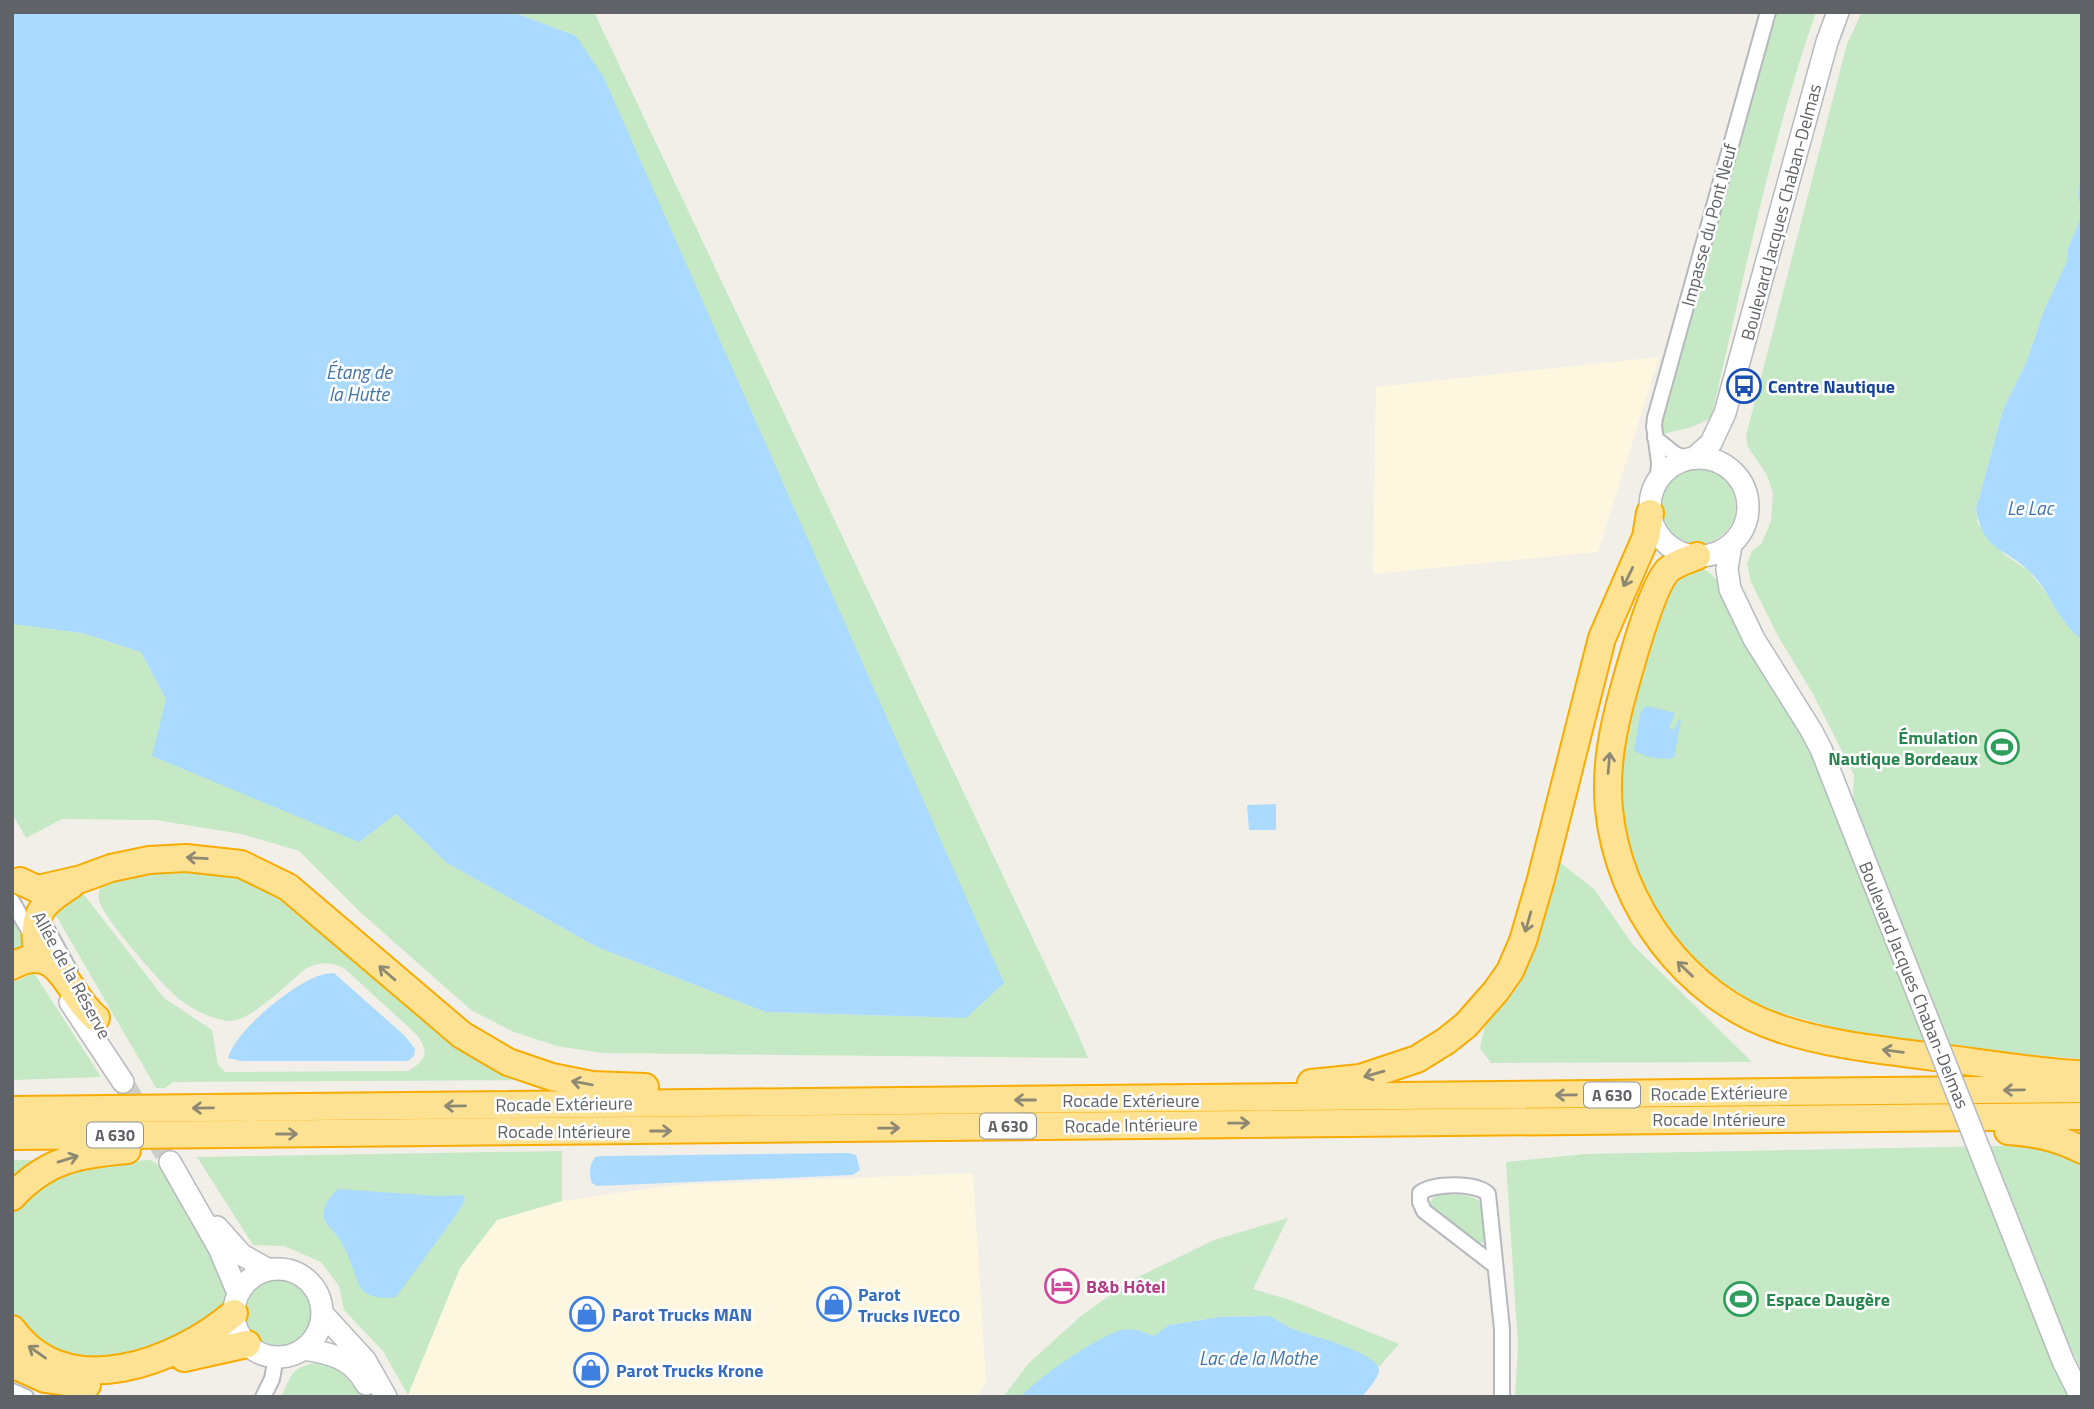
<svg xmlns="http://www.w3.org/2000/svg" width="2094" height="1409" viewBox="0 0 2094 1409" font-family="'Titillium Web',sans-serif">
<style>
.commercial{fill:#fef7e0}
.green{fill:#c5e8c5}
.water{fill:#aadaff}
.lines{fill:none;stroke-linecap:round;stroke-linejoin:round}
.secondary-tunnel{stroke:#ccccc8;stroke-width:21;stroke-dasharray:21 10;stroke-linecap:butt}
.street-casing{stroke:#b5b8bc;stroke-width:18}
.secondary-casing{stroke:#b6babf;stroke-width:24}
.highway-casing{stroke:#f9ab00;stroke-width:30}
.street{stroke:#fff;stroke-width:14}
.secondary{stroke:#fff;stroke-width:21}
.highway{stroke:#fde293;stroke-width:26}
.secondary-bridge-casing{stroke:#b6babf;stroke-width:24;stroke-linecap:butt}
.secondary-bridge{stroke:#fff;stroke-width:21}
.oneway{stroke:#8e8975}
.labels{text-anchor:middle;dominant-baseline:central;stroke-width:5;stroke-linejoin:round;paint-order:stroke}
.shield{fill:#fff;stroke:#8f9295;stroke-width:2}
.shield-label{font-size:16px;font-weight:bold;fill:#5f6368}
.street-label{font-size:18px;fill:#5f6368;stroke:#fff}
.transit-label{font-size:18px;font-weight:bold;fill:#164399;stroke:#fff;text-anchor:start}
.leisure-label{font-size:18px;font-weight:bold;fill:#27864d;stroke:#fff;text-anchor:end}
.hotel-label{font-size:18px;font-weight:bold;fill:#b23c85;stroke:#fff;text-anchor:start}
.shop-label{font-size:18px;font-weight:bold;fill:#366cbe;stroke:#fff;text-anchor:start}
.water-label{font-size:19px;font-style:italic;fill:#4174aa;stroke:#fff}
</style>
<rect width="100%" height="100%" fill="#f1efe8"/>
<!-- commercial -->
<path class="commercial" d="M 1659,357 L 1598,552 L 1373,574 L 1376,387 Z
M 973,1173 L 986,1382 L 976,1397 L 407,1397 L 460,1268 L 497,1220 L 562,1201 L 675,1185 Z"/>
<!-- green -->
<path class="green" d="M 513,12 L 594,12 L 1078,1034 L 1088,1058 L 602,1053 L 557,1046 L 514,1032 L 471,1010 L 359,911 L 299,851 L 242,834 L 156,820 L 62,819 L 26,838 L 12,813 L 12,624 L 82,633 L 141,652 L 166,699 L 153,756 L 396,814 L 447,863 L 597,947 L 765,1012 L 966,1018 L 576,36 Z
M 1776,12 L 1816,12 C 1770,144 1743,283 1711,418 L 1692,427 L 1663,434 L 1662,422 L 1673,375 Z
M 1862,12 L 2082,12 L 2082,162 L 2078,193 L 2081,216 L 2068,249 L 2067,261 L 2045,308 L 2026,363 L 2003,410 L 1976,509 L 1978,524 L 2005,555 L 2029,571 L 2082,640 L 2082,1059 L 1955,1049 L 1855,1033 L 1751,1005 L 1676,946 L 1633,881 L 1614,784 L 1640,659 L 1677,573 C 1696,569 1702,563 1716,579 L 1747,644 L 1788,708 L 1882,879 L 1853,802 L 1854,775 L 1813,694 L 1778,636 L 1751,582 L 1747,564 L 1752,551 L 1762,543 L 1771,521 L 1773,493 L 1767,475 L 1748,447 L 1746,436 L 1847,44 Z
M1660 506a38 38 0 1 1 76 0a38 38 0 1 1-76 0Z
M 1558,861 L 1594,889 L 1633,945 L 1752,1062 L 1491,1063 L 1480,1048 L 1485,1026 L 1533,944 Z
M 161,867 L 261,878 L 533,1080 L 173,1082 L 165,1088 L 156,1088 L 51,907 L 82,892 L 164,998 L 212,1030 L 218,1065 L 225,1072 L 408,1071 C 427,1060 430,1052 416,1034 L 344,968 C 329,961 319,962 305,969 C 287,984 253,1019 231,1021 C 216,1021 193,1010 182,1001 C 164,988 107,922 100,903 C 96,893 101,885 108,879 Z
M 12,917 L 25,944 L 12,953 Z
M 34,973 L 101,1077 L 12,1080 L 12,983 Z
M 2052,1145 L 2082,1158 L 2082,1372 L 2061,1326 L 2040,1329 L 2073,1397 L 1515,1397 L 1518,1346 L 1506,1162 L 1585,1154 Z
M 562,1151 L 562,1201 L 497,1220 L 460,1268 L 408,1395 L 383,1351 L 344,1310 L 339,1286 L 321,1262 L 284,1246 L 253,1245 L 197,1157 Z
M 12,1160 L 43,1160 L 12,1185 Z
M 151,1160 L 165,1170 L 222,1267 L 227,1292 L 222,1308 L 206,1325 L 143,1353 L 79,1359 L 47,1344 L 18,1320 L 12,1309 L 12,1215 L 20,1201 L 43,1181 L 105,1163 Z
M 1445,1194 C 1489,1196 1482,1200 1486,1240 L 1484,1243 L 1476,1242 L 1432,1211 L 1430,1202 C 1434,1196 1438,1195 1445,1194 Z
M 1288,1218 L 1253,1289 L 1293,1301 L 1399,1344 L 1379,1367 L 1373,1361 L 1293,1329 L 1269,1316 L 1219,1317 L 1169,1325 L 1154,1337 L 1136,1330 L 1114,1333 L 1064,1362 L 1021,1397 L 1003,1397 L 1029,1363 L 1081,1316 L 1130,1281 L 1214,1240 Z
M242 1313a35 35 0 1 1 70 0a35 35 0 1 1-70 0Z
M 319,1362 L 341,1371 L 362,1397 L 281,1397 C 293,1373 290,1368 319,1362 Z"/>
<!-- water -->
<path class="water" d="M 12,12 L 513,12 L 576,36 L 604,78 L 1004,983 L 966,1018 L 765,1012 L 597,947 L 447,863 L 396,814 L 359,842 L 152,756 L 166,699 L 141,652 L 82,633 L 12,624 Z
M 2082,162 L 2082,640 C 2077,635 2071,631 2067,625 C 2053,608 2046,587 2030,572 C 2005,547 1983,552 1976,509 L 2003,410 L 2026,363 L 2045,308 L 2067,261 L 2068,249 L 2081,216 L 2078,193 Z
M 1646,706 L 1675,713 L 1669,728 L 1674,730 L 1679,719 L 1681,720 L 1674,758 C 1662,760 1644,758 1634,750 L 1641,711 Z
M 1276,804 L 1276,830 L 1249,830 L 1247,805 Z
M 334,973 L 405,1036 L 415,1049 L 414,1056 L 408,1061 L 242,1061 L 228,1058 C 236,1030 291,986 318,976 C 323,974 329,973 334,973 Z
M 848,1153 L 856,1155 L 860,1170 L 852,1175 L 597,1186 L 592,1183 C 589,1175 589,1165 595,1157 L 603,1156 Z
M 339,1189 L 437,1196 L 463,1195 L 465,1199 L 459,1211 L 396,1297 C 384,1299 370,1298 361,1289 C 353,1272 349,1252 338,1237 C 334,1231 326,1225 324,1218 C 322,1208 331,1193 339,1189 Z
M 1269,1316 C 1277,1320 1285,1325 1293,1329 C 1308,1335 1378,1352 1379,1370 C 1379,1378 1367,1390 1362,1397 L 1021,1397 C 1037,1378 1098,1336 1122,1330 C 1134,1327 1144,1333 1154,1336 L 1169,1325 L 1219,1317 Z"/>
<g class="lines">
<!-- secondary-tunnel -->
<path class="secondary-tunnel" d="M 123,1082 L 170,1162"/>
<!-- street casing -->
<g class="street-casing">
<path id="street" d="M 1655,438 L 1675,454 L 1687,459
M 1658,480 L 1659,462 L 1654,426 L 1655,418 L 1768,12
M 12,901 L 32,936
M 41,918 L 70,971
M 1494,1265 L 1424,1211 L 1420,1202 L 1420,1193 C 1433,1183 1476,1182 1488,1194 L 1502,1329 L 1502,1397
M 12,1391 L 26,1397
M 263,1397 L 272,1379 L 276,1357"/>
</g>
<!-- secondary casing -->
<g class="secondary-casing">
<path id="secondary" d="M1650 507a49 49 0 1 1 98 0a49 49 0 1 1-98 0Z
M 1694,458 L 1711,443 L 1725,413 L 1827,42 L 1838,12
M 1731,545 L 1727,569 L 1730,589 L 1754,639 L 1811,730 L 1821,749 L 1873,881
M 70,1002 L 123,1082
M 170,1162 L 219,1248 L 238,1293
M 217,1227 L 242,1255 L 269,1270
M234 1313a44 44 0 1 1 88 0a44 44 0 1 1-88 0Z
M 322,1313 L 365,1360 L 386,1397
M 2050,1328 L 2063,1361 L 2081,1397
M 304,1349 C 330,1353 352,1358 366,1384"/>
</g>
<!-- highway casing -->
<g class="highway-casing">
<path id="highway" d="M 1697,556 C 1687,560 1676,563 1668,570 C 1652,586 1631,664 1624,689 C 1613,728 1605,768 1609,809 C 1618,905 1686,997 1778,1028 C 1828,1045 1882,1050 1934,1057 C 1982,1063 2029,1071 2077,1074
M 20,881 L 35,888 L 42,888 L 81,879 L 111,868 L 149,860 L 186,858 L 241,864 L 288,887 L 462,1035 L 508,1062 L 552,1077 L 592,1085 L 645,1087
M 36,943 C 33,910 46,901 71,885
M 12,966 C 60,939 67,995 96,1018
M 1311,1083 L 1360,1078 L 1417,1059 L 1446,1041 L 1466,1025 L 1496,991 L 1510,971 L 1523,941 L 1541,879 L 1602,638 L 1646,537 L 1650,513
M 12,1110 L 2082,1089
M 2008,1131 C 2035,1133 2057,1137 2082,1150
M 12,1136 L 2082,1116
M 12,1197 C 46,1160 79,1154 127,1150
M 12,1329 C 67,1405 177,1362 234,1313
M 184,1358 L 247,1344
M 12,1364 L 45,1379 L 87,1385"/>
</g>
<!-- street -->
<use href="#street" class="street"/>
<!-- secondary -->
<use href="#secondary" class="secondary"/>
<!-- highway -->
<use href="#highway" class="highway"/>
<!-- secondary-bridge casing -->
<g class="secondary-bridge-casing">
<path id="secondary-bridge" d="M 1873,881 L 2050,1328"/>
</g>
<!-- secondary-bridge -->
<use href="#secondary-bridge" class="secondary-bridge"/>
</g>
<!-- one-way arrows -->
<defs><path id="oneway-shaft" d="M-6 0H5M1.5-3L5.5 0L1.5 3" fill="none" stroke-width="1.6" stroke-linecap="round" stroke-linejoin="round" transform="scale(1.75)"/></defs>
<g class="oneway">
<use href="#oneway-shaft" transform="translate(1628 577) rotate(116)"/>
<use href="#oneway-shaft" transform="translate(1609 763) rotate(-85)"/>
<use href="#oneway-shaft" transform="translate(197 858) rotate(-177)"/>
<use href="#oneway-shaft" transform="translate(1528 922) rotate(106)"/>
<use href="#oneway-shaft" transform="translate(1685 969) rotate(-136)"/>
<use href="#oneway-shaft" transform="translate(387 973) rotate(-139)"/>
<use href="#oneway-shaft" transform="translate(1893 1051) rotate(-173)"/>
<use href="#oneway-shaft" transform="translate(1374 1074) rotate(164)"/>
<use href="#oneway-shaft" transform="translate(582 1083) rotate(-170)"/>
<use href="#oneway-shaft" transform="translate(2014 1090) rotate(179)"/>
<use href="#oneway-shaft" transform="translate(1566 1095) rotate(179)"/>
<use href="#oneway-shaft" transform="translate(1025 1100) rotate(180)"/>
<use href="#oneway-shaft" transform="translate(455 1106) rotate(179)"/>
<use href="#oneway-shaft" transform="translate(203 1108) rotate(179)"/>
<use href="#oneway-shaft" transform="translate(1239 1123) rotate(-1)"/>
<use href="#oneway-shaft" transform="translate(889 1128) rotate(-1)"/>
<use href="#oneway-shaft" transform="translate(661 1131)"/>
<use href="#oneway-shaft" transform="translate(287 1134)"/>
<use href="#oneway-shaft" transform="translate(68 1159) rotate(-17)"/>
<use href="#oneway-shaft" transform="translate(37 1352) rotate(-145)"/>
</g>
<!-- icons -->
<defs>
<g id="bus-ring" transform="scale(1.75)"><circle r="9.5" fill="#fff" stroke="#1a4fb4" stroke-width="1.5"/><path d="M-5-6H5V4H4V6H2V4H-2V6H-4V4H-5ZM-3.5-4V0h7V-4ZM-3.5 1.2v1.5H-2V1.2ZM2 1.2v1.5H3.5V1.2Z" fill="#1a4fb4"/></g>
<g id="stadium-ring" transform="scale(1.75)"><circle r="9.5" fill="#fff" stroke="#2e9e5b" stroke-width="1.5"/><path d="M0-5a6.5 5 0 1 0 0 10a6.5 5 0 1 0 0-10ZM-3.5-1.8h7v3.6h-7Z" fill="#2e9e5b"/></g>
<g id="hotel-ring" transform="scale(1.75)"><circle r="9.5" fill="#fff" stroke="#d1479c" stroke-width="1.5"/><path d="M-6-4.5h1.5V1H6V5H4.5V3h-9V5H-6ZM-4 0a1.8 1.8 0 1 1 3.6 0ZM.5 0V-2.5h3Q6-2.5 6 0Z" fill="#d1479c"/></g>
<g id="shop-ring" transform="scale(1.75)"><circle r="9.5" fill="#fff" stroke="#3f7fe0" stroke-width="1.5"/><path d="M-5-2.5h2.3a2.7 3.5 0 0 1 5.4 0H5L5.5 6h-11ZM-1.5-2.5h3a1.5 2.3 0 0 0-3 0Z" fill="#3f7fe0"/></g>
</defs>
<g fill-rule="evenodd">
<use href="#bus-ring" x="1744" y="386"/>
<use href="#stadium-ring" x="2002" y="747"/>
<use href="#hotel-ring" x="1062" y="1286"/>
<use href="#stadium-ring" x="1741" y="1299"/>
<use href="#shop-ring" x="834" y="1304"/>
<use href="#shop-ring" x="587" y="1314"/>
<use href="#shop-ring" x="591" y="1370"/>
</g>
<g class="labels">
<!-- shield labels -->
<g class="shield">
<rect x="1584" y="1082.5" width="56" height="25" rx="5"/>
<rect x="980" y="1113.5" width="56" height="25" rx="5"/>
<rect x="87" y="1122.5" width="56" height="25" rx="5"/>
</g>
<g class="shield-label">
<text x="1612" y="1095">A 630</text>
<text x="1008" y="1126">A 630</text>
<text x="115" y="1135">A 630</text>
</g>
<!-- street labels -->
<g class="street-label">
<text transform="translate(1781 212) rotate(-75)">Boulevard Jacques Chaban-Delmas</text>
<text transform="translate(1709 225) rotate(-75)">Impasse du Pont Neuf</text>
<text transform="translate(72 975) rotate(61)">Allée de la Réserve</text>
<text transform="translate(1914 985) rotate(68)">Boulevard Jacques Chaban-Delmas</text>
<text transform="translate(1719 1093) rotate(-1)">Rocade Extérieure</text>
<text x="1131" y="1100">Rocade Extérieure</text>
<text transform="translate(564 1104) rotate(-1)">Rocade Extérieure</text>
<text x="1719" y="1119">Rocade Intérieure</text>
<text transform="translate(1131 1125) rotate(-1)">Rocade Intérieure</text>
<text x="564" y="1131">Rocade Intérieure</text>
</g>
<!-- transit labels -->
<g class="transit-label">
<text x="1768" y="386">Centre Nautique</text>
</g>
<!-- leisure labels -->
<g class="leisure-label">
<text x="1978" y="737">Émulation<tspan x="1978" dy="21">Nautique Bordeaux</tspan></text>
<text x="1766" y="1299" text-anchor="start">Espace Daugère</text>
</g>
<!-- hotel labels -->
<g class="hotel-label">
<text x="1086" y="1286">B&amp;b Hôtel</text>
</g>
<!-- shop labels -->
<g class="shop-label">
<text x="858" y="1294">Parot<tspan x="858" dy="21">Trucks IVECO</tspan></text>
<text x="612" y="1314">Parot Trucks MAN</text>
<text x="616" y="1370">Parot Trucks Krone</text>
</g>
<!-- water labels -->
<g class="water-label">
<text x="359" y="371">Étang de<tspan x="359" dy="22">la Hutte</tspan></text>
<text x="2030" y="507">Le Lac</text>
<text x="1258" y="1357">Lac de la Mothe</text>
</g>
</g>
<!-- border -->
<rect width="2094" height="1409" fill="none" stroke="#5f6368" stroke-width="28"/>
</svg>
